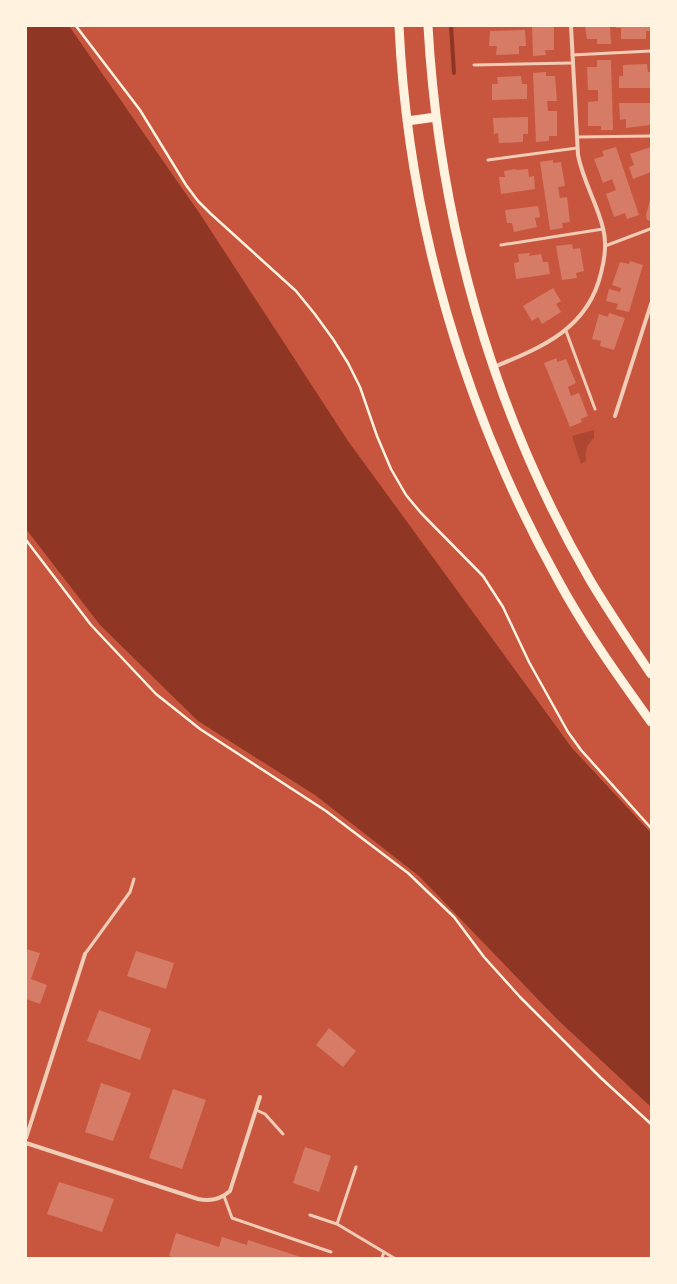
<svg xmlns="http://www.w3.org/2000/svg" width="677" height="1284" viewBox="0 0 677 1284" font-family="'Noto Sans',sans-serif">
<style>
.green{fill:#ae4732}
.water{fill:#8f3625}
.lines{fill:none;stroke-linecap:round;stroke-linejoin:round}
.stream{stroke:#8f3625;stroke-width:4}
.building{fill:#d67c66}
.path{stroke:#fff3e0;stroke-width:2.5}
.service{stroke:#f1ccb7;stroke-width:3}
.minor{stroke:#f1ccb7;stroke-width:4}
.primary{stroke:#fff3e0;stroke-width:9}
</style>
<rect width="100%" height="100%" fill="#c8553d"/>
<!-- green -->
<path class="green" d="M 594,430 L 594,438 C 586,447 585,449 586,461 L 581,464 L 572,436 Z"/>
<!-- water -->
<path class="water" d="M 26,26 L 69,26 L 200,214 L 348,441 L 572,748 L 651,833 L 651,1107 L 557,1019 L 419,876 L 315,795 L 198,721 L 100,625 L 26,529 Z"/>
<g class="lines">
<!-- stream -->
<path class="stream" d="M 451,26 L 454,73"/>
</g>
<!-- building -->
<path class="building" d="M 532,26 L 554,26 L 554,50 L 545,50 L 546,55 L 533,56 Z
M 585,26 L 610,26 L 611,44 L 597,44 L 597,39 L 587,39 Z
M 616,26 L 651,26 L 651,31 L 646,31 L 646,39 L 621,39 L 621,28 L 616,28 Z
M 525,30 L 526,46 L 519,46 L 519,54 L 496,55 L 497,46 L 489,46 L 490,31 Z
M 597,60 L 611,60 L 613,130 L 601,130 L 601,126 L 588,126 L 588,102 L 598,101 L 598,90 L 588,90 L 587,67 L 597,67 Z
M 647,64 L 648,72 L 651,72 L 651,88 L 619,88 L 619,76 L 623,76 L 623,65 Z
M 546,72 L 546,76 L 555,76 L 557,101 L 547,101 L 548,111 L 557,111 L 557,136 L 549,136 L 549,141 L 536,142 L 533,73 Z
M 521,76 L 522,84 L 527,84 L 527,99 L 492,100 L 492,84 L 498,84 L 497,77 Z
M 619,103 L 651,103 L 650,125 L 626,128 L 626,119 L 620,120 Z
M 528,117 L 528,134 L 523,134 L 523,142 L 499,143 L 498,133 L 494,134 L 493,118 Z
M 616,147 L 639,215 L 627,219 L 625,213 L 614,217 L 606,194 L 616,190 L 612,179 L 603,183 L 594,159 L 604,156 L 602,151 Z
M 651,147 L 651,172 L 633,179 L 629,167 L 634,165 L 630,154 Z
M 553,160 L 553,163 L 561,162 L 565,186 L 558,187 L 560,198 L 567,197 L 570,222 L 562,223 L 563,228 L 550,230 L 540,162 Z
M 516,169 L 516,170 L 528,169 L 529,177 L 534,176 L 535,189 L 501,194 L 499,177 L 505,177 L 504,171 Z
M 651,197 L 651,221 L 647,220 L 646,215 Z
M 538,206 L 540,217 L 535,218 L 537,227 L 514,232 L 512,223 L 507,223 L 505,210 Z
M 572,244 L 573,249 L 580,248 L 584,271 L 576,273 L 577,278 L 562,280 L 556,246 Z
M 530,253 L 529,256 L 541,254 L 543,262 L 548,262 L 550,274 L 516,279 L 514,263 L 519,262 L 518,254 Z
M 630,261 L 643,265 L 629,312 L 616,309 L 618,304 L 606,301 L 609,289 L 620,292 L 621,288 L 612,285 L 620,262 L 629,264 Z
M 553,288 L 561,301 L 556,304 L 561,312 L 542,324 L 538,317 L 532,321 L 523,306 Z
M 609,313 L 625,318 L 614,350 L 600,346 L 601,341 L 592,339 L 599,314 L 608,317 Z
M 557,358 L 557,362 L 566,359 L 576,383 L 568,387 L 571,396 L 579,393 L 588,416 L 581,419 L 582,422 L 570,427 L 544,363 Z
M 26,949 L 40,953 L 31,979 L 47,985 L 40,1004 L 26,999 Z
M 136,951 L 174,963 L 166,989 L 127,976 Z
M 99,1010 L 151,1029 L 140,1060 L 87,1041 Z
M 329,1028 L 356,1051 L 343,1067 L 316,1045 Z
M 101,1083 L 131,1093 L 113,1141 L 85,1132 Z
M 173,1089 L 206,1100 L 182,1169 L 149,1158 Z
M 305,1147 L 331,1156 L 319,1192 L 293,1183 Z
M 59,1182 L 114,1199 L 102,1232 L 47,1214 Z
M 176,1233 L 219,1247 L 222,1237 L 247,1245 L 248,1240 L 304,1258 L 176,1258 L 169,1256 Z"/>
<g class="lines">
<!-- path -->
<path class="path" d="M 76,26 L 140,110 L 186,185 L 198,201 L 211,214 L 296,291 L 314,313 L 333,339 L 348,363 L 360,387 L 377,436 L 391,469 L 406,495 L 421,513 L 483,576 L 503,607 L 529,662 L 568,732 L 581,750 L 651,828
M 26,540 L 91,625 L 156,694 L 200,729 L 326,811 L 408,873 L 454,917 L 484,957 L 520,997 L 601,1078 L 651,1124"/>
<!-- service -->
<path class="service" d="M 572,55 L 651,51
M 474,65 L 572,63
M 577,137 L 651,136
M 488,160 L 577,148
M 501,245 L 603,229
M 605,246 L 650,229
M 566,331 L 595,409
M 85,954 L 130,892 L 134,879
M 256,1110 L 265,1114 L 283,1134
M 224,1196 L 232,1218 L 331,1252
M 310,1215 L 337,1224 L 356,1167
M 337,1224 L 394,1258
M 382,1258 L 384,1252"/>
<!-- minor -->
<path class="minor" d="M 494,367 C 542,347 588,329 601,273 C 605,258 607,243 603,228 C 597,203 583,181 578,155 L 571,26
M 615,416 L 651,304
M 26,1138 L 85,954
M 26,1143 L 198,1199 C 211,1202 221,1199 230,1191 L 260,1097"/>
<!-- primary -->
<path class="primary" d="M 399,26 C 408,220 464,411 558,580 C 585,630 618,676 651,722
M 428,26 C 439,221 492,411 590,580 C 609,612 630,643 651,674
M 407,121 L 436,117"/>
</g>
<!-- border -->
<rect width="677" height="1284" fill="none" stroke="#fff3e0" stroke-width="54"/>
</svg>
